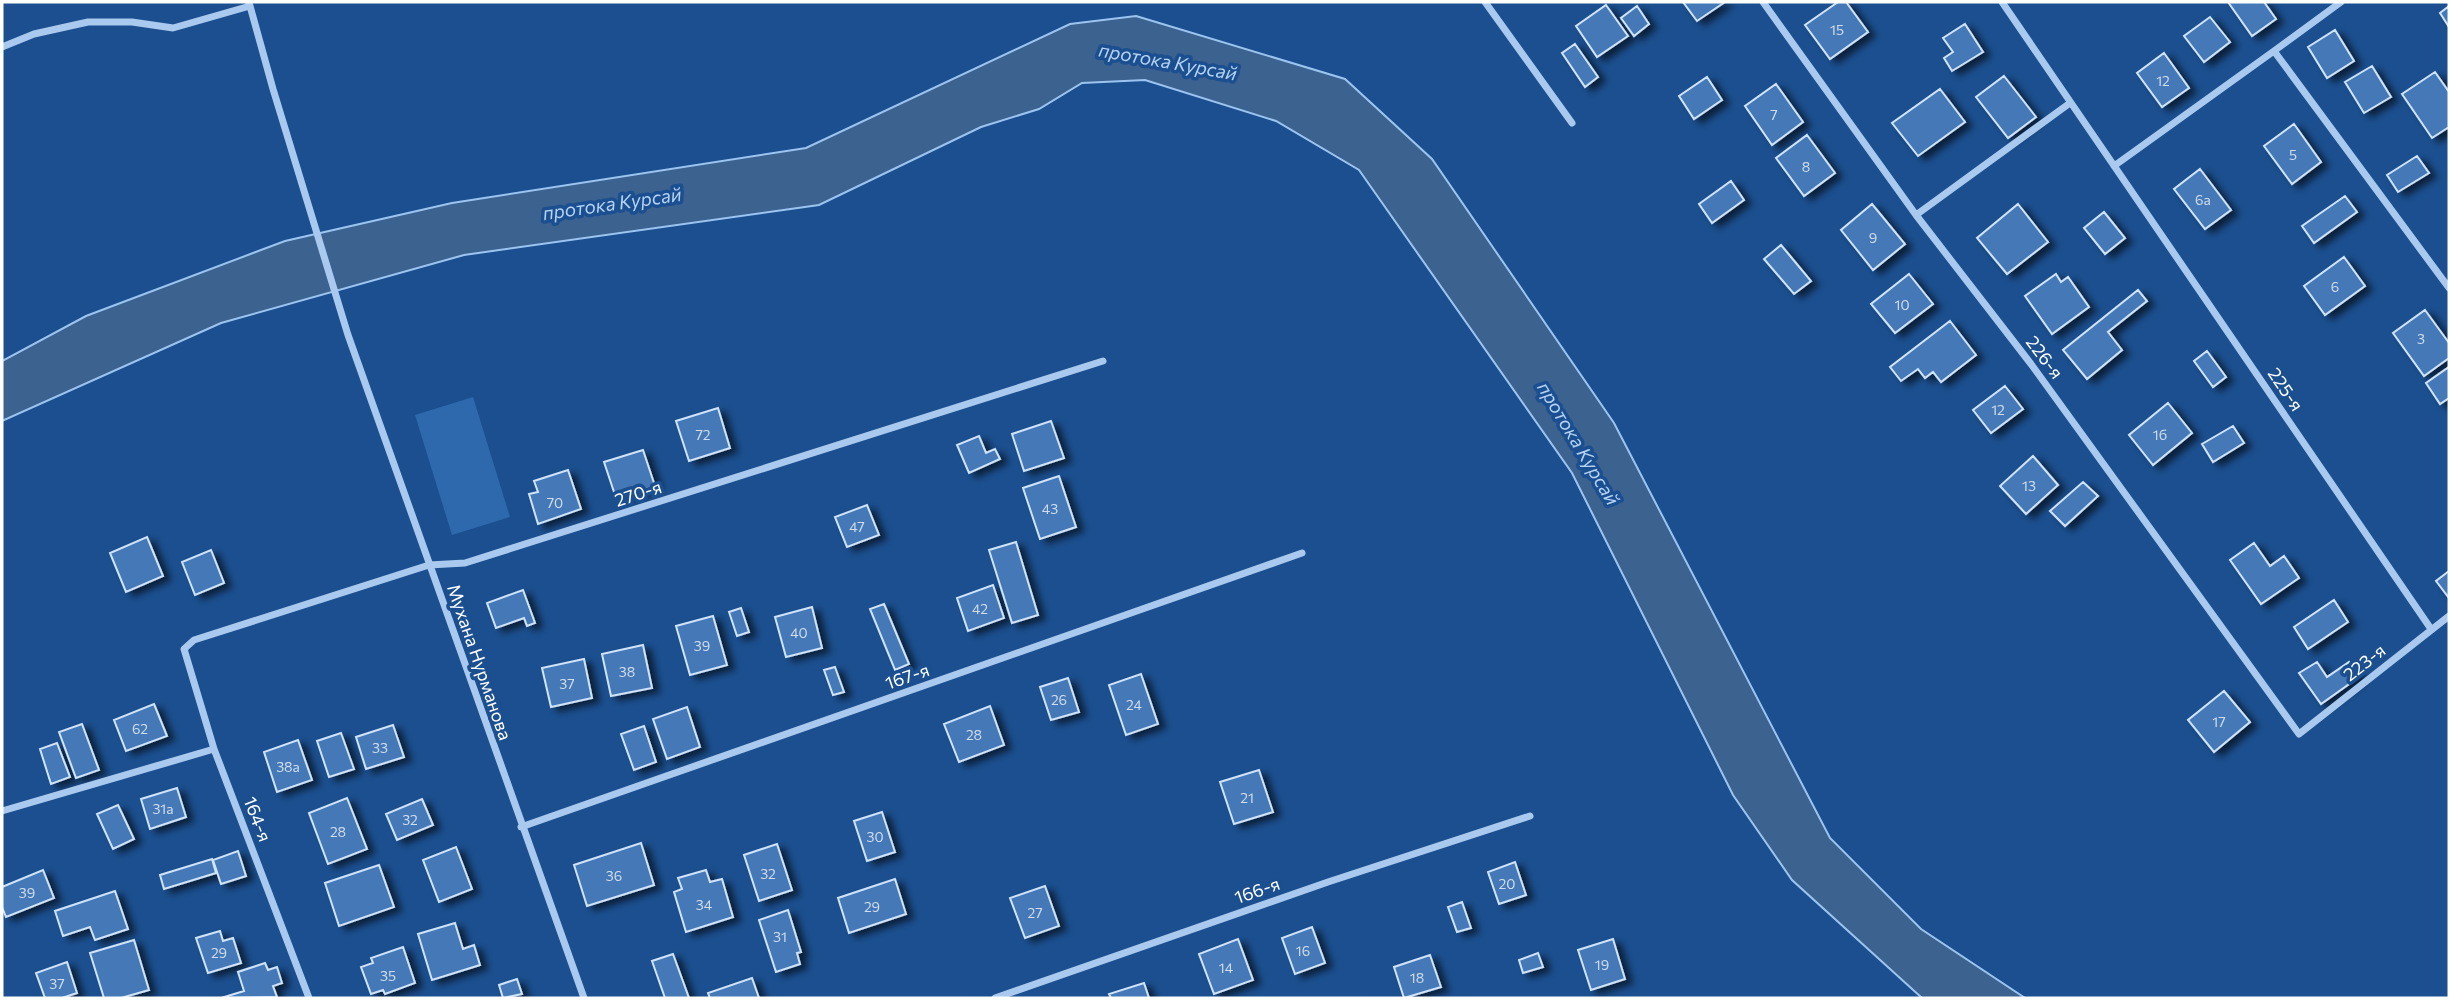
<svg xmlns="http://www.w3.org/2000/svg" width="2451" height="1000" viewBox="0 0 2451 1000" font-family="Commissioner,sans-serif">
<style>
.green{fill:#2e69ad}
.water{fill:#3c6290;stroke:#9cc4f0;stroke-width:2}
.building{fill:#4478b7;stroke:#cfe3fa;stroke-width:2;filter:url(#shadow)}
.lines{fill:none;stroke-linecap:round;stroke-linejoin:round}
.street{stroke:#a9c9ee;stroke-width:7}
.labels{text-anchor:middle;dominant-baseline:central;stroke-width:7;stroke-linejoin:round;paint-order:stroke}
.number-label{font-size:14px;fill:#d0dded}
.street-label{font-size:18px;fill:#fff;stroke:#1b4f8f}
.water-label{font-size:19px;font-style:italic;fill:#b5d3f5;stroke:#1b4f8f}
</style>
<defs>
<filter id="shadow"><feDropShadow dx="7" dy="4" stdDeviation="3.5" flood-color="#0009"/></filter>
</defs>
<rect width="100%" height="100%" fill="#1b4f8f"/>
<!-- green -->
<path class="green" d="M 473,397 L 510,517 L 452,535 L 415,415 Z"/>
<!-- water -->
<path class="water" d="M 1136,16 L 1345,79 L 1432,159 L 1614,423 L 1830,838 L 1921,929 L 2025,998 L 1922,998 L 1792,880 L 1733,795 L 1572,473 L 1359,170 L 1276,121 L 1145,80 L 1082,83 L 1039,109 L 981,127 L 819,205 L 464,255 L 221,323 L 2,421 L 2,361 L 86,316 L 285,241 L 452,203 L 806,148 L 1070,24 Z"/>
<!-- building -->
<path class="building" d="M 1683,2 L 1725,2 L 1697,21 Z
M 1838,2 L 1846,2 L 1868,32 L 1830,59 L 1805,25 Z
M 2228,2 L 2264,2 L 2276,19 L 2252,36 Z
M 1606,5 L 1628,36 L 1597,57 L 1576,26 Z
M 1637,6 L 1649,24 L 1634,36 L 1621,18 Z
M 2449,6 L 2449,27 L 2440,13 Z
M 2210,17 L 2230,42 L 2204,62 L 2184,36 Z
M 1965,24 L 1983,52 L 1952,71 L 1944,58 L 1953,52 L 1943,38 Z
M 2335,30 L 2354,61 L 2327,78 L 2308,47 Z
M 1575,44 L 1598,77 L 1585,87 L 1562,53 Z
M 2164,53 L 2189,88 L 2162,107 L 2137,73 Z
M 2372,66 L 2391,97 L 2364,113 L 2345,82 Z
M 2435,72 L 2449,92 L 2449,127 L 2432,138 L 2402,94 Z
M 2004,76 L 2036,117 L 2008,138 L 1976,97 Z
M 1707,77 L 1722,100 L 1694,119 L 1679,96 Z
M 1776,84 L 1803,122 L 1772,145 L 1745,106 Z
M 1940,89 L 1965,122 L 1918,156 L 1892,123 Z
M 2294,124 L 2321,162 L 2292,184 L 2264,146 Z
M 1807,135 L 1835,173 L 1804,196 L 1776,158 Z
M 2417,156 L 2429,173 L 2398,192 L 2387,175 Z
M 2200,169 L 2231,210 L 2205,229 L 2174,189 Z
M 1731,181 L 1744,200 L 1712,223 L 1699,204 Z
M 2345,196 L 2357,212 L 2314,243 L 2302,226 Z
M 1872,204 L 1905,244 L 1873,270 L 1841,230 Z
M 2018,204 L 2048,242 L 2007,274 L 1977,238 Z
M 2104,212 L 2125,238 L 2105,254 L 2084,228 Z
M 1781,245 L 1811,281 L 1794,294 L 1764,259 Z
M 2344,257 L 2365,286 L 2325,315 L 2304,286 Z
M 1909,274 L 1933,304 L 1895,333 L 1871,304 Z
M 2056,274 L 2061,282 L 2068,277 L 2089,307 L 2052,334 L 2025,296 Z
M 2138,290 L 2147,301 L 2108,332 L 2122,350 L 2087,379 L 2063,350 Z
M 2425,310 L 2449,343 L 2449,358 L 2424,376 L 2393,333 Z
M 1950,321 L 1976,355 L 1941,382 L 1933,372 L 1925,378 L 1918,369 L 1901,381 L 1890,367 Z
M 2207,351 L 2226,377 L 2213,387 L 2194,361 Z
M 2449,367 L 2449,398 L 2440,404 L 2426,383 Z
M 2005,386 L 2023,409 L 1991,433 L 1973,410 Z
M 2168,403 L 2192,433 L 2153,465 L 2129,435 Z
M 718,408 L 730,448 L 689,461 L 676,421 Z
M 1051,421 L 1064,458 L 1024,471 L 1012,434 Z
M 2233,426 L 2244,443 L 2213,462 L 2202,444 Z
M 979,436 L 986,453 L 995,449 L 1000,459 L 969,473 L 957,445 Z
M 643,450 L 655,486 L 616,498 L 604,462 Z
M 2033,456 L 2058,485 L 2026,514 L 2000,486 Z
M 568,470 L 581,509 L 538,524 L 529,494 L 538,492 L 534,481 Z
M 1059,476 L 1076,527 L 1040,539 L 1023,488 Z
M 2083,482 L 2098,496 L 2065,526 L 2050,511 Z
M 867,505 L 879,535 L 847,547 L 835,517 Z
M 147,537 L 163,576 L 126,592 L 110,553 Z
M 1016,542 L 1038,615 L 1012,623 L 989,550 Z
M 2254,543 L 2270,566 L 2284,556 L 2299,578 L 2261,604 L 2230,560 Z
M 211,550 L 224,583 L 195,595 L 182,562 Z
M 2449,571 L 2449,598 L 2436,581 Z
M 993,585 L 1004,618 L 968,631 L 957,598 Z
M 523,590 L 535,623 L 527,626 L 524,618 L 496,628 L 487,603 Z
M 2334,600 L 2348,622 L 2308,649 L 2294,627 Z
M 884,604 L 909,664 L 895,670 L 870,609 Z
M 812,607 L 822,648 L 786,657 L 775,617 Z
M 741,608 L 749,632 L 737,636 L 729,612 Z
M 713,616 L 727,665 L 690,675 L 676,626 Z
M 643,645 L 652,688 L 611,696 L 602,654 Z
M 584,659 L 592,698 L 551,707 L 542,668 Z
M 2317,662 L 2327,677 L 2349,662 L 2359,677 L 2321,704 L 2299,673 Z
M 835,667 L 844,692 L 833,695 L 824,670 Z
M 1141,674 L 1158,724 L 1126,735 L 1109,685 Z
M 1068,678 L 1079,712 L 1051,720 L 1040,687 Z
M 2224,691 L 2250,722 L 2214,752 L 2188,720 Z
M 154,704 L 167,736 L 126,751 L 114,720 Z
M 990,706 L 1004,745 L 959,762 L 944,724 Z
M 687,707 L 700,747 L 667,759 L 653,719 Z
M 82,724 L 99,770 L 76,778 L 59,732 Z
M 393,725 L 404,757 L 366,769 L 356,737 Z
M 644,726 L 656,762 L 634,770 L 621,734 Z
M 341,733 L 354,769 L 329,777 L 317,741 Z
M 298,740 L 312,780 L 277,792 L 264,752 Z
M 57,743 L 70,777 L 51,784 L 40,749 Z
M 1259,770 L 1273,812 L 1234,824 L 1220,782 Z
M 177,788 L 186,817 L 150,829 L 141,799 Z
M 347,798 L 367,849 L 328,864 L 309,813 Z
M 422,799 L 433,825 L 397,840 L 386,814 Z
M 118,805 L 134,839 L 113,849 L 97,814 Z
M 882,812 L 895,852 L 867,861 L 854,821 Z
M 641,843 L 654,885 L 587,906 L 574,865 Z
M 777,844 L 792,890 L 759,901 L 744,855 Z
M 456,847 L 472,889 L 439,902 L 423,860 Z
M 238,851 L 246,876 L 221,884 L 213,860 Z
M 212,859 L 216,873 L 164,889 L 160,875 Z
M 1515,862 L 1526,895 L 1499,904 L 1488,872 Z
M 379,865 L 394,907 L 339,926 L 325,883 Z
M 43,870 L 54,898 L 6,917 L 2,907 L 2,887 Z
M 706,870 L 710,882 L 722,879 L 733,917 L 686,932 L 674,892 L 682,889 L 678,878 Z
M 895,879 L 906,914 L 849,933 L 838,898 Z
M 1045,886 L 1059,926 L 1025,938 L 1010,898 Z
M 115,891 L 128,929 L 95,940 L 90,927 L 63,936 L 55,911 Z
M 1462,902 L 1471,928 L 1457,932 L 1448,907 Z
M 788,910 L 801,952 L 797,953 L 800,964 L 776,972 L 759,920 Z
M 455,923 L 463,949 L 474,945 L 480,965 L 432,980 L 418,934 Z
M 1312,927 L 1325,963 L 1295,974 L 1282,938 Z
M 220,931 L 223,941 L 233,938 L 241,963 L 208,973 L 196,938 Z
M 1238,939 L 1253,980 L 1214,994 L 1199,954 Z
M 1613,939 L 1625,979 L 1591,990 L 1578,950 Z
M 134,940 L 149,990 L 121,998 L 104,998 L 90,953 Z
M 403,947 L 415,983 L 385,994 L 383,990 L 371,994 L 361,967 L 373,963 L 371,958 Z
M 1538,953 L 1543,967 L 1523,973 L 1519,960 Z
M 673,954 L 689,998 L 665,998 L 652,961 Z
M 1430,955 L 1441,987 L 1404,998 L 1394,967 Z
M 67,962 L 77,993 L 62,998 L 45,998 L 36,973 Z
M 265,963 L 268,970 L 277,967 L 282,983 L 273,986 L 277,997 L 221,998 L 244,991 L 238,972 Z
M 752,978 L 759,998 L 710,998 L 708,993 Z
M 517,979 L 522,994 L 503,998 L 499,985 Z
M 1144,983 L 1149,998 L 1111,998 L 1109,994 Z"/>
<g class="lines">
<!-- street -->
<path class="street" d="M 1485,2 L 1572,123
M 1763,2 L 1916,215 L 2031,364 L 2299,734 L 2449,616
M 2002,2 L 2431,629
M 250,6 L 273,89 L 348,335 L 584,998
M 2,47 L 34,34 L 88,22 L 132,22 L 173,28 L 250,6 L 249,3
M 2274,51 L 2341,2
M 2114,166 L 2274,51 L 2449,288
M 1916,215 L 2070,103
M 2,811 L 214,749
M 521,827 L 1302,553
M 309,998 L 214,749 L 184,649 L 194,640 L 429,565 L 465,563 L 1103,361
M 995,998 L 1328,882 L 1530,816"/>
</g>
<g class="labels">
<!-- number labels -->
<g class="number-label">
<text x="1837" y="29">15</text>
<text x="2163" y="80">12</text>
<text x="1774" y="114">7</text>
<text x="2293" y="154">5</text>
<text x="1806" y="166">8</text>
<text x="2203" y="199">6а</text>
<text x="1873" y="237">9</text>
<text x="2335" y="286">6</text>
<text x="1902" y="304">10</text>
<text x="2421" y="338">3</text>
<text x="1998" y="409">12</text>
<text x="703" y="434">72</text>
<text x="2160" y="434">1б</text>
<text x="2029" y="485">13</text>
<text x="555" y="502">70</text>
<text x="1050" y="508">43</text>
<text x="857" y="526">47</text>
<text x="980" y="608">42</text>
<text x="799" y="632">40</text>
<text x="702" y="645">39</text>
<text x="627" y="671">38</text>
<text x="567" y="683">37</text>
<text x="1059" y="699">26</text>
<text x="1134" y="704">24</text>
<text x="2219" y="721">17</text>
<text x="140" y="728">62</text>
<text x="974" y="734">28</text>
<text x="380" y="747">33</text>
<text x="288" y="766">38а</text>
<text x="1247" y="797">21</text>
<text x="163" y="808">31а</text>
<text x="410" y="819">32</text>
<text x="338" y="831">28</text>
<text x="875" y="836">30</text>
<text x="768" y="873">32</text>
<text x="614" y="875">36</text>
<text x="1507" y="883">20</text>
<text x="27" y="892">39</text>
<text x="704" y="904">34</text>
<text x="872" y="906">29</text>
<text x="1035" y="912">27</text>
<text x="780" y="936">31</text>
<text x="1303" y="950">16</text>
<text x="219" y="952">29</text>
<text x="1602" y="964">19</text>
<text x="1226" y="967">14</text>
<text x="388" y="975">35</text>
<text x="1417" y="977">18</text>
<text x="57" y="983">37</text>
</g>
<!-- street labels -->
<g class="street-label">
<text transform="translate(2045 357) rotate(53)">226-я</text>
<text transform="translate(2286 389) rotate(56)">225-я</text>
<text transform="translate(638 493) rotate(-18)">270-я</text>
<text transform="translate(480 662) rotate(71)">Мухана Нурманова</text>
<text transform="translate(2364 662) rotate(-38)">223-я</text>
<text transform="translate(907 676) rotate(-19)">167-я</text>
<text transform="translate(258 819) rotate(69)">164-я</text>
<text transform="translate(1257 890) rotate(-19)">166-я</text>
</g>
<!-- water labels -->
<g class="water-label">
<text transform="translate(1168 61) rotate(10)">протока Курсай</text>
<text transform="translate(612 203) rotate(-8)">протока Курсай</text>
<text transform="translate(1579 443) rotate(59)">протока Курсай</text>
</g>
</g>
<!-- border -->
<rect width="2451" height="1000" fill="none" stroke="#ffffff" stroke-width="7"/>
</svg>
